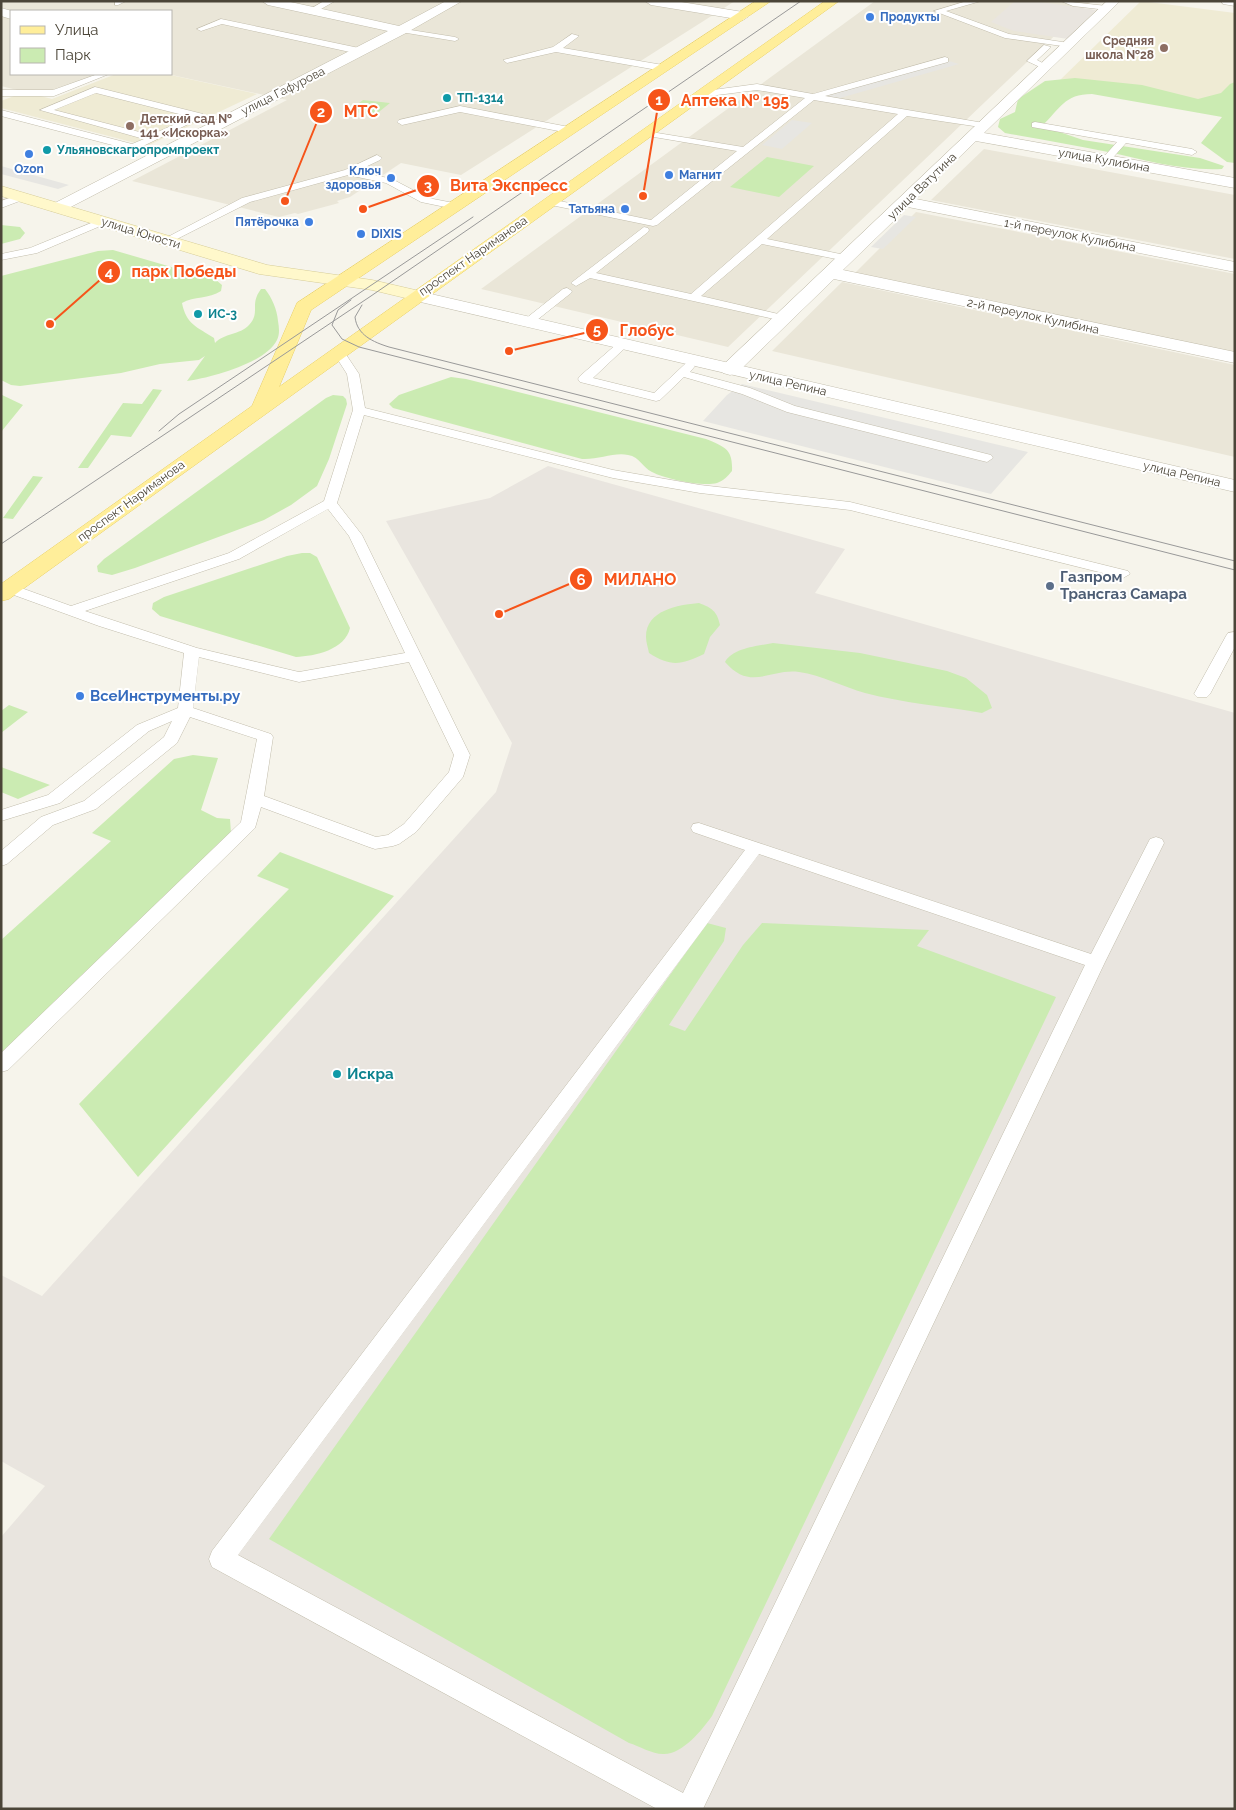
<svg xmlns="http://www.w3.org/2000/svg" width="1236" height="1810" viewBox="0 0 1236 1810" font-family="Raleway,sans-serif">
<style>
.residential{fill:#eae6d8}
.industrial{fill:#e9e5df}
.education{fill:#efebd4}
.green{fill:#cbebb2}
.parking{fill:#e7e6e2}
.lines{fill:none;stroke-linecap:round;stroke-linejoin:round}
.service-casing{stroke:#c2bdac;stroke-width:1}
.minor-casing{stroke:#c2bdac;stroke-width:1}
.tertiary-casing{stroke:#c2bdac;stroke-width:1}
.secondary-casing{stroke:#d7cd99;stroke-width:1}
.primary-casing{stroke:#e9d066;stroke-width:1}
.service{fill:#fff;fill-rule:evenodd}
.minor{fill:#fff;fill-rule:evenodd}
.tertiary{fill:#fff;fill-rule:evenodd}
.secondary{fill:#fff8cb;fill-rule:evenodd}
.primary{fill:#ffee9a;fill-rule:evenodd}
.tram{stroke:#999;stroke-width:1}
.shop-dot{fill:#3f7fe0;stroke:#fff;stroke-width:2}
.education-dot{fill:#8d6e63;stroke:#fff;stroke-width:2}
.culture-dot{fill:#0f9aa8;stroke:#fff;stroke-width:2}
.service-dot{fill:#5c6f8a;stroke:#fff;stroke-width:2}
.labels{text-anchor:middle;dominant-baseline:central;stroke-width:4;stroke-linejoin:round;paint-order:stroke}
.far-shop-label{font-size:12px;font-weight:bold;fill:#366cbe;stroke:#fff;text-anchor:start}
.far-education-label{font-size:12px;font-weight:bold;fill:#785e54;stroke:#fff;text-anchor:end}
.far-street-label{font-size:12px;fill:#4b4538;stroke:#fff}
.far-culture-label{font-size:12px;font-weight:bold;fill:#0d838f;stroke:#fff;text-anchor:start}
.service-label{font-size:15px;font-weight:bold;fill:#4e5e75;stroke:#fff;text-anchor:start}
.shop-label{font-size:15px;font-weight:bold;fill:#366cbe;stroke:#fff;text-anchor:start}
.culture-label{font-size:15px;font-weight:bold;fill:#0d838f;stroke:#fff;text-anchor:start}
.leader{fill:none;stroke:#f6541a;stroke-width:2}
.callout-dot{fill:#f6541a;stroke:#fff;stroke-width:2}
.mark-label{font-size:15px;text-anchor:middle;font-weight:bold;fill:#fff}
.callout-label{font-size:16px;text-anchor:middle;font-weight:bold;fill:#f6541a;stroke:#fff;stroke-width:4;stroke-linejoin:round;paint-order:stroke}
</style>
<rect width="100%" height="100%" fill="#f6f4eb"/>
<!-- residential -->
<path class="residential" d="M 8,1 L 735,1 L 461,175 L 401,163 L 350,197 L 337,201 L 339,203 L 298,214 L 295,213 L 279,217 L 132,181 L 287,100 L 167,74 L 171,74 L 171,11 L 11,11 L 11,74 L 96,74 L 53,91 L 25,92 L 1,86 L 1,3 Z
M 875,1 L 1091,1 L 728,347 L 481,289 Z
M 984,149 L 1235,195 L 1235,259 L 931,200 Z
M 916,212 L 1235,274 L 1235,354 L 855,273 Z
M 842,282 L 1235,365 L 1235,457 L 772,351 Z"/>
<!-- industrial -->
<path class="industrial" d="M 1015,1 L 1034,1 L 1096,10 L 1068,39 L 1014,31 L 991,22 Z
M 548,466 L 845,549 L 815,593 L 1235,713 L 1235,1809 L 1,1809 L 1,1537 L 45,1486 L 1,1461 L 1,1275 L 42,1296 L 496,792 L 512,743 L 386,521 L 490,498 Z"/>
<!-- education -->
<path class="education" d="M 1141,1 L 1235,13 L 1235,110 L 1058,82 Z
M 116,74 L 166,74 L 257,94 L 147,146 L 1,108 L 1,101 L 14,96 L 37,95 L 52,99 Z"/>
<!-- green -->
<path class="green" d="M 1075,78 L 1142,85 L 1198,99 L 1221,93 L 1230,84 L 1235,82 L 1235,163 L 1227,162 L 1201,143 L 1222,117 L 1092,94 C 1064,94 1060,109 1042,126 L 1083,140 L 1200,158 L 1224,166 L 1222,169 C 1183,171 1145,160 1108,152 C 1074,145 1039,139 1005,133 L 998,127 L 1000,119 L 1015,112 L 1018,99 L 1045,81 Z
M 363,100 L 390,103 L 375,115 L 348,111 Z
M 767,157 L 814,166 L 779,197 L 730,187 Z
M 1,225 L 20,227 L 25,233 L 20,239 L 1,244 Z
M 113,250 L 216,280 L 222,285 L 221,291 C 209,299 194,296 182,303 C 186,324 197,327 214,338 L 215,343 C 224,333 240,335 249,325 C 261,312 249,305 261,289 L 265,289 C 272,298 277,309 278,321 C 279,327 280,334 277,340 C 266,363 210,378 187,381 L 205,356 L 199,360 L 160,364 L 121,373 L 20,386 L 11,385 L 1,380 L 1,276 L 98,251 Z
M 451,377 L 466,379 L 706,439 C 725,447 733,449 732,471 C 728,476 723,481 717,483 C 703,487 665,479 652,472 C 642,467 640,457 628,455 C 614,452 598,460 582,459 L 393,408 L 389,404 L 399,395 Z
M 153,389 L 162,390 L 131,437 L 111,435 L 88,468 L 78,468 L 123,403 L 142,404 Z
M 2,395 L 23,405 L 1,432 L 1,396 Z
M 333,395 L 343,396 L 346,399 L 347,404 L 329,459 L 317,486 L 291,505 L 264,520 L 135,568 L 112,575 L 98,572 L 97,566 L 104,559 L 326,398 Z
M 33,476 L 43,477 L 13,519 L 3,518 Z
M 302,553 L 310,553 L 317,557 L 350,628 C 345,650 315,656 296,657 L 160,616 L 152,609 L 153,603 L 164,597 L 287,556 Z
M 699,603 C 712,608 717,611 720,625 L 710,637 L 704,654 C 681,665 671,667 649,653 C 648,648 646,642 646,637 C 646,610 678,605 699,603 Z
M 773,643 L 860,653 L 947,671 L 966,678 L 987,695 L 992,708 L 982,713 C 943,706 903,703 865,693 C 843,687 822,675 799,672 C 770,668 751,692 725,662 C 733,648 758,646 773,643 Z
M 9,705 L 28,712 L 1,733 L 1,711 Z
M 193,755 L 218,758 L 201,810 L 217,818 L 230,819 L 231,833 L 1,1057 L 1,940 L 111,841 L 92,833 L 174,759 Z
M 1,767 L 50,785 L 18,799 L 1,792 Z
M 280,852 L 394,896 L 138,1177 L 79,1104 L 289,889 L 257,876 Z
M 707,923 L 726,928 L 724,941 L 669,1025 L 685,1031 L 743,945 L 762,923 L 929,930 L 917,946 L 1056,997 L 712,1716 C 702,1730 682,1755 663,1754 C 652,1754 639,1746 629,1743 L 269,1539 Z"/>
<!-- parking -->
<path class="parking" d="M 949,61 L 959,64 L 840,98 L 826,96 Z
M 792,120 L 812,123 L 782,149 L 762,145 Z
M 1,166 L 69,185 L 58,189 L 1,174 Z
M 904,215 L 916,217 L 883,249 L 871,247 Z
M 742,384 L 1028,452 L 991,494 L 703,421 L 727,395 Z"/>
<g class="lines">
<!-- service casing -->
<g class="service-casing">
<path id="service" d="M 115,1 L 126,1 L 118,5 L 115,5 Z
M 324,1 L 335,1 L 314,13 L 307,11 Z
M 967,1 L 981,1 L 946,11 L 1009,34 L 1069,43 L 1073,45 L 1069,47 L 1005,38 L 934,11 Z
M 1061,1 L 1107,6 L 1111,8 L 1107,10 L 1073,6 Z
M 221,19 L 359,48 L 363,51 L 359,54 L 222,24 L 201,31 L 197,29 Z
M 398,28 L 455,37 L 459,39 L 455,41 L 401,32 L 398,32 Z
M 572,34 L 579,36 L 563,48 L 663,65 L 667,68 L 663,71 L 556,52 L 507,63 L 503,60 L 553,47 Z
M 1044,45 L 1051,47 L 1037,60 L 1050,67 L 1046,70 L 1027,61 Z
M 945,57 L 948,58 L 948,62 L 825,96 L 984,123 L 989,126 L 987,128 L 907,116 L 767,239 L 850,256 L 851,258 L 850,260 L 846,261 L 762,244 L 701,296 L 787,316 L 789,318 L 787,320 L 783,321 L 590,278 L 576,286 L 571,283 L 644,227 L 648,228 L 649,230 L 648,232 L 596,273 L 691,294 L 898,114 L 814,100 L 657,225 L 653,226 L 546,204 L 546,200 L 550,199 L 651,220 L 737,151 L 648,136 L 645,135 L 645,131 L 743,147 L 805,98 L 757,90 L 701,97 L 697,94 L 698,92 L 757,84 L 813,94 Z
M 98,74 L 109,74 L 54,96 L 1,96 L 1,90 L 53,90 Z
M 95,87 L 203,114 L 205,116 L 141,147 L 148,150 L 143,153 L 1,116 L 1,110 L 132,144 L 144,139 L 40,110 ZM 96,93 L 191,117 L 151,135 L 54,110 Z
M 460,106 L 569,127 L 574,130 L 569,133 L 460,112 L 402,125 L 397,122 L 399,120 Z
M 1035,122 L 1192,149 L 1197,152 L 1192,155 L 1126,143 L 1109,162 L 1106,163 L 1101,160 L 1117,142 L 1032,127 L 1032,123 Z
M 377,155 L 382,158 L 380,160 L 357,171 L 392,179 L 428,198 L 459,204 L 460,206 L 455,209 L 421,202 L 386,183 L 348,175 L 250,202 L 169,243 L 161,243 L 160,241 L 242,198 L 345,170 Z
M 21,194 L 26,197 L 25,199 L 1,208 L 1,201 Z
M 101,219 L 105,220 L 105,224 L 37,253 L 1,260 L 1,254 L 30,248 Z
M 567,288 L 572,291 L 571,293 L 532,324 L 524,324 L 522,322 L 524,320 L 563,289 Z
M 623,341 L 629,344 L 627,346 L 593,378 L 654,393 L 685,364 L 689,362 L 695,366 L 690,372 L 750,388 L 795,406 L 991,455 L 993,458 L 987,462 L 787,412 L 742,394 L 684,377 L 660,400 L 656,401 L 580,382 L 578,379 L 580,376 L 619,342 Z
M 339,349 L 343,350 L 359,374 L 365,408 L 613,470 L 700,485 L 850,502 L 1128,571 L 1130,574 L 1123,578 L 850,510 L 700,493 L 613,478 L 364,415 L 337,503 L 362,535 L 470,755 L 463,777 L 416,832 L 399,844 L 393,846 L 375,849 L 369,847 L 261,807 L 255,828 L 8,1070 L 1,1072 L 1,1053 L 241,822 L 257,739 L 190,717 L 177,743 L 96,809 L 53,825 L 7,864 L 1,866 L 1,851 L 41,817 L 84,801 L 164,737 L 172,721 L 149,731 L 60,803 L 1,821 L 1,810 L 48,795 L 137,725 L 178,708 L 184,653 L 99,626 L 3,591 L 1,588 L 8,584 L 13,585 L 71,606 L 229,553 L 324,501 L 353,410 L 347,374 L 333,352 ZM 328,509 L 349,536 L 405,653 L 299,672 L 197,648 L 85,611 L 239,559 ZM 199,657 L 299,682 L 409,662 L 454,755 L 449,772 L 404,824 L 388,835 L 376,837 L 264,796 L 273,737 L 271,734 L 193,708 Z
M 1235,632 L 1235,647 L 1210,694 L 1207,697 L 1197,697 L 1194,694 L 1226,636 L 1228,633 Z
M 699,823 L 1091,954 L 1150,839 L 1156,837 L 1162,839 L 1164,843 L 1105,962 L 703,1809 L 657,1809 L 212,1567 L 209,1559 L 212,1551 L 745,850 L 693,832 L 691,828 L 693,824 ZM 759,854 L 1085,965 L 683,1793 L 238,1555 Z"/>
</g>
<!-- minor casing -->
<g class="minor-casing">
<path id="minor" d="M 262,1 L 286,1 L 399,26 L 446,1 L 462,1 L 406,33 L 63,211 L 51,211 L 49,208 L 51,205 L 388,31 L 268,5 Z
M 645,1 L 675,1 L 743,12 L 749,16 L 743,20 L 651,5 Z
M 1107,1 L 1120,1 L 984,133 L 1235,178 L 1235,188 L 976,141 L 916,199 L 1235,262 L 1235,272 L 908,207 L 843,270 L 1235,352 L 1235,363 L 834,279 L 737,373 L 730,375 L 723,373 L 721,369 L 723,365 Z
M 1221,1 L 1235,1 L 1235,6 L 1223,4 Z
M 1,8 L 12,11 L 11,19 L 1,16 Z"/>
</g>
<!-- tertiary casing -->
<g class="tertiary-casing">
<path id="tertiary" d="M 418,291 L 1235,480 L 1235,492 L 412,300 L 409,296 L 412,292 Z"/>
</g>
<!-- secondary casing -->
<g class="secondary-casing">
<path id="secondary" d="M 1,186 L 267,265 L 372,280 L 424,292 L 427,296 L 424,300 L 418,301 L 372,290 L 259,274 L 1,196 Z"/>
</g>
<!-- primary casing -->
<g class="primary-casing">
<path id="primary" d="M 756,1 L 771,1 L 311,310 L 279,387 L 825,1 L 839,1 L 9,599 L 1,601 L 1,584 L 252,406 L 297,303 Z"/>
</g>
<!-- service -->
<use href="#service" class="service"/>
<!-- minor -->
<use href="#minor" class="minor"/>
<!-- tertiary -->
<use href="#tertiary" class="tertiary"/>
<!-- secondary -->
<use href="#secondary" class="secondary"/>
<!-- primary -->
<use href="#primary" class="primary"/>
<!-- tram -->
<path class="tram" d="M 351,300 L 338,310 L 332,325 L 342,339 L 359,347 L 1235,570
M 362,305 L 355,317 C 357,335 373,342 389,347 L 1235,561
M 159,431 L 179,414 L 473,217
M 1,544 L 371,296 L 801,1"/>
</g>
<!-- markers -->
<g class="shop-dot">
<circle cx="870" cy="17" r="5"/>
<circle cx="29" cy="154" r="5"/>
<circle cx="669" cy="175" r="5"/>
<circle cx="391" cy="178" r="5"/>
<circle cx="625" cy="209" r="5"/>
<circle cx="309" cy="222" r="5"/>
<circle cx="361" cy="234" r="5"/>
<circle cx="80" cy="696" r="5"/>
</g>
<g class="education-dot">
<circle cx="1164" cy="48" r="5"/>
<circle cx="130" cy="126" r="5"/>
</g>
<g class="culture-dot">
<circle cx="447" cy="98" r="5"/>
<circle cx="47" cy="150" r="5"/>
<circle cx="198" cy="314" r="5"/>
<circle cx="337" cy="1074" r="5"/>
</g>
<circle class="service-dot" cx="1050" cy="586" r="5"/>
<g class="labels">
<!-- far-shop labels -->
<g class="far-shop-label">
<text x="880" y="17">Продукты</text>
<text x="29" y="169" text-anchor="middle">Ozon</text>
<text x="381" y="171" text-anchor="end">Ключ<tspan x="381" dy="14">здоровья</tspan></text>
<text x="679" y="175">Магнит</text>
<text x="615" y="209" text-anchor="end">Татьяна</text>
<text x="299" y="222" text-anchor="end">Пятёрочка</text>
<text x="371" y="234">DIXIS</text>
</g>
<!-- far-education labels -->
<g class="far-education-label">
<text x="1154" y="41">Средняя<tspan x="1154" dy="14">школа №28</tspan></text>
<text x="140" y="119" text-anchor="start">Детский сад №<tspan x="140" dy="14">141 «Искорка»</tspan></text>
</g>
<!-- far-street labels -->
<g class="far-street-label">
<text transform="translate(283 91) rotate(-27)">улица Гафурова</text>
<text transform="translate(1104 160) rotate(10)">улица Кулибина</text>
<text transform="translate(922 186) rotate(-44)">улица Ватутина</text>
<text transform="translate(141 233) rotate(17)">улица Юности</text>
<text transform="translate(1070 235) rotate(11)">1-й переулок Кулибина</text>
<text transform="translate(473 256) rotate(-35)">проспект Нариманова</text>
<text transform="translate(1033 316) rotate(12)">2-й переулок Кулибина</text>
<text transform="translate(788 383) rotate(13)">улица Репина</text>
<text transform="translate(1182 474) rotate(13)">улица Репина</text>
<text transform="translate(131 501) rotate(-36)">проспект Нариманова</text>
</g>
<!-- far-culture labels -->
<g class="far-culture-label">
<text x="457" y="98">ТП-1314</text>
<text x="57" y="150">Ульяновскагропромпроект</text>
<text x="208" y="314">ИС-3</text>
</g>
<!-- service labels -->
<g class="service-label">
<text x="1060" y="577">Газпром<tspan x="1060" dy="17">Трансгаз Самара</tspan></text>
</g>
<!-- shop labels -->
<g class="shop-label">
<text x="90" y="696">ВсеИнструменты.ру</text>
</g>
<!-- culture labels -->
<g class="culture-label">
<text x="347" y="1074">Искра</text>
</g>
</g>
<!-- callouts -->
<path class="leader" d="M643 196L659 100M285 201L321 112M363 209L428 186M50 324L109 272M509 351L597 330M499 614L581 579"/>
<g class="callout-dot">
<circle cx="643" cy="196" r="5"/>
<circle cx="285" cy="201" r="5"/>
<circle cx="363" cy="209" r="5"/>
<circle cx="50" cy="324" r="5"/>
<circle cx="509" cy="351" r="5"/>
<circle cx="499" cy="614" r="5"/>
<circle cx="659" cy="100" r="12"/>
<circle cx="321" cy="112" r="12"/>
<circle cx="428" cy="186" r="12"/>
<circle cx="109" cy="272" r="12"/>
<circle cx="597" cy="330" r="12"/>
<circle cx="581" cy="579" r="12"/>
</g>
<g class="mark-label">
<text x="659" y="105">1</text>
<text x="321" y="117">2</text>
<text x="428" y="191">3</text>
<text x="109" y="277">4</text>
<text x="597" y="335">5</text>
<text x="581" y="585">6</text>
</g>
<g class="callout-label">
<text x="735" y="106">Аптека № 195</text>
<text x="361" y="117">МТС</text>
<text x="509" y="191">Вита Экспресс</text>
<text x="184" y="277">парк Победы</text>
<text x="647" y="336">Глобус</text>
<text x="640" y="585">МИЛАНО</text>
</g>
<!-- border -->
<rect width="1236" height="1810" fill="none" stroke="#4b4538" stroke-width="5"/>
<!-- legend -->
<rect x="10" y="10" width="162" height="65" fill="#ffffff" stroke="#b7b5af"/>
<rect x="20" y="26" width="25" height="8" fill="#ffee9a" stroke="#b7b5af"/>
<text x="55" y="35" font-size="15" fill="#4b4538">Улица</text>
<rect x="20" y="48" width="25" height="15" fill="#cbebb2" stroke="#b7b5af"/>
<text x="55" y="60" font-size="15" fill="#4b4538">Парк</text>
</svg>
